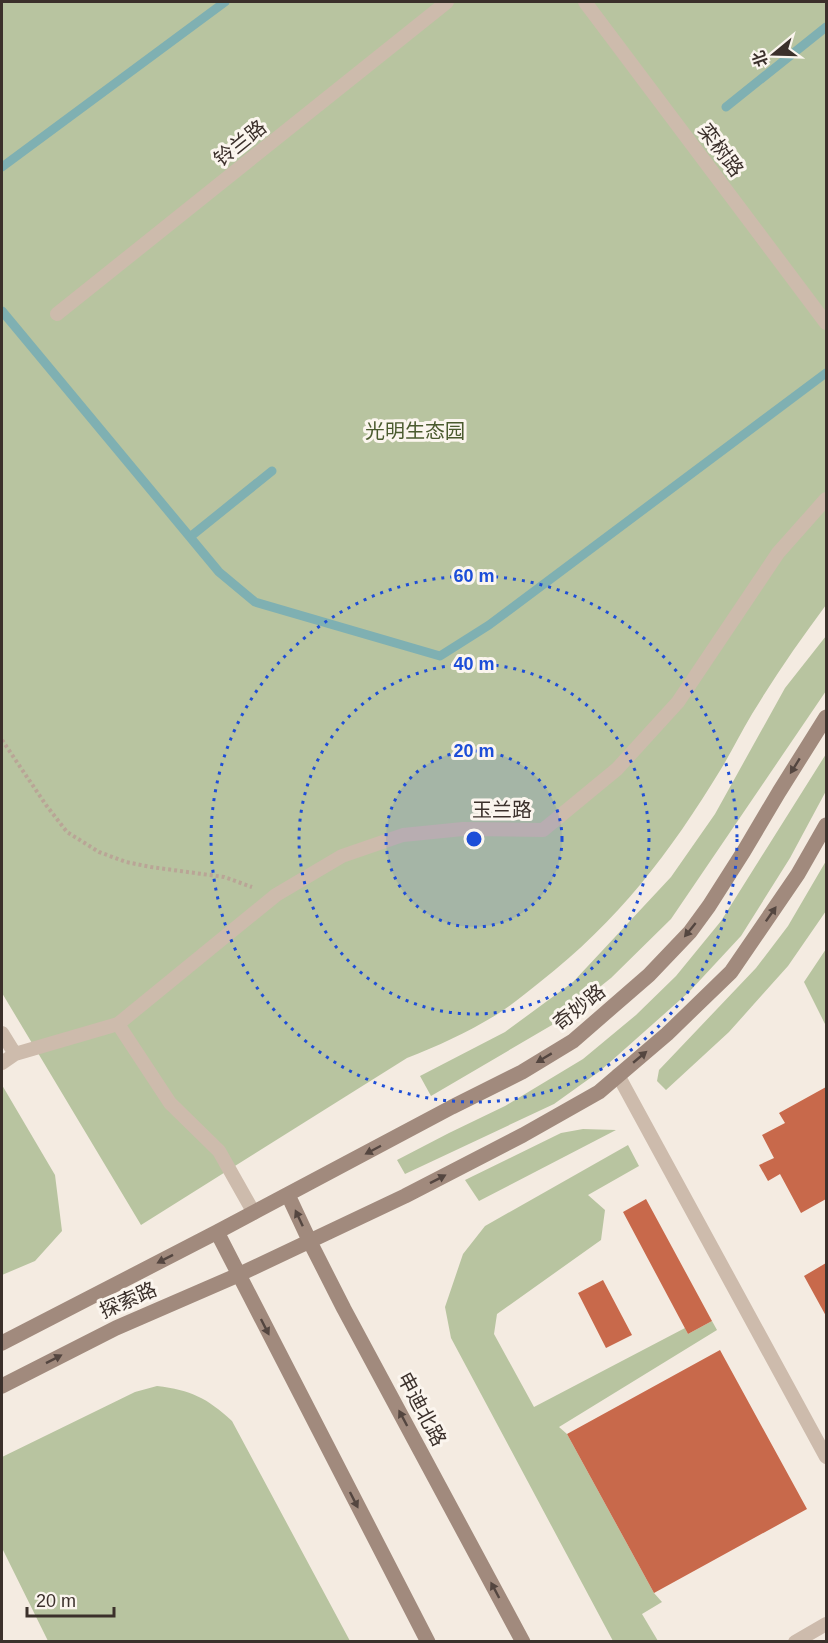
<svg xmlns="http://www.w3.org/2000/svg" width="828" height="1643" viewBox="0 0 828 1643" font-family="Helvetica,'Noto Sans SC',sans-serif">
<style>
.green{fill:#b8c4a0}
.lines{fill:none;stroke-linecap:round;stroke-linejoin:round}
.stream{stroke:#7fb0b2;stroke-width:9}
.building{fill:#c8694b}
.path{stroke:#b9a596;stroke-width:4;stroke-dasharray:3 3;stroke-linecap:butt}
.lane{stroke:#cdbbac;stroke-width:14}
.secondary{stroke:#a18a7d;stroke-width:15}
.oneway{fill:#544640}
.ring{fill:none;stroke:#1d4ed8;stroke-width:3;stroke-dasharray:3 6}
.labels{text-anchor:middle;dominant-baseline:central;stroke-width:6;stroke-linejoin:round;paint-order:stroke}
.street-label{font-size:20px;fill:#3b302b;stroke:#fbf5ee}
.park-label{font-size:20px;fill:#4a5a2e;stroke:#fbf5ee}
.centre{fill:#1d4ed8;stroke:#fbf5ee;stroke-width:3}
.ring-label{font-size:18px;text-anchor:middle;font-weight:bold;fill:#1d4ed8;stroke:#fbf5ee;stroke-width:6;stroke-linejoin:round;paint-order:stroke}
</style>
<rect width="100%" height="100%" fill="#f4ebe1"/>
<!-- green -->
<path class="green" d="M 2,2 L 826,2 L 826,605 C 800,640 775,676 752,714 C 741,732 732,751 721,769 C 670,853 618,921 540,982 C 526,993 512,1005 496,1015 C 468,1032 438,1046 407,1058 L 141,1225 L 2,993 Z
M 826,636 L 826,691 L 671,919 L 611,978 L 552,1025 L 431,1096 L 420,1076 L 505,1032 L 573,982 L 671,877 L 715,814 L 785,688 Z
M 826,754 L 826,791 L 790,858 L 741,936 L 689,992 L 600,1071 L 554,1104 L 405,1174 L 397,1160 L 449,1133 L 505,1106 L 583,1059 L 636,1015 L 676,976 L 721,921 Z
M 826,861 L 826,911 L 788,966 L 729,1032 L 666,1090 L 657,1081 L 659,1070 L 756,968 L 788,926 Z
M 826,949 L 826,1026 L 804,982 Z
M 2,1085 L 55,1175 L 62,1231 L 35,1261 L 2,1275 Z
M 583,1129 L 616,1130 L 479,1201 L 465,1180 L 561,1133 Z
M 628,1145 L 639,1166 L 588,1195 L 605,1210 L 601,1240 L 497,1314 L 494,1334 L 534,1407 L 685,1328 L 688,1334 L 712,1321 L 717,1330 L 559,1427 L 567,1434 L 654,1593 L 662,1602 L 642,1614 L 658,1641 L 613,1641 L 451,1338 L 445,1307 L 463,1254 L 485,1226 Z
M 157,1386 C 191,1390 207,1398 232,1421 L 350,1641 L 48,1641 L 2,1548 L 2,1457 L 135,1392 Z"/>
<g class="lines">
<!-- stream -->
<path class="stream" d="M 726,107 L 826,27
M 2,167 L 225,2
M 2,311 L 219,572 L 255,602 L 440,656 L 489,625 L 826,373
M 190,537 L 272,471"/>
</g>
<!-- building -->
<path class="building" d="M 826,1087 L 826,1199 L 801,1213 L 780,1174 L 768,1181 L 759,1165 L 774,1158 L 762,1135 L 785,1123 L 779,1113 Z
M 646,1199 L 712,1321 L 688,1334 L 623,1212 Z
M 826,1263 L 826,1316 L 804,1276 Z
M 603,1280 L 632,1335 L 606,1348 L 578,1293 Z
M 720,1350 L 807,1509 L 654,1593 L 567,1434 Z"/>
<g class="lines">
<!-- path -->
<path class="path" d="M 2,740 L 46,805 L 67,832 L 99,852 L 126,862 L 151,867 L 224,877 L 252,887"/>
<!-- lane -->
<path class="lane" d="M 585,2 L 826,323
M 57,314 L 447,2
M 118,1024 L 276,895 L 342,856 L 403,835 L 463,829 L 543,830 L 617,769 L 678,702 L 778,553 L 826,499
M 2,1033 L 15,1054 L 118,1024 L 170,1103 L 219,1151 L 254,1213
M 2,1063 L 15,1054
M 618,1075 L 826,1457
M 795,1642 L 826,1624"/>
<!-- secondary -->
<path class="secondary" d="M 288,1195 L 310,1242 L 344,1309 L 523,1642
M 217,1232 L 428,1642
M 2,1343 L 217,1232 L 452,1107 L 522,1072 L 573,1041 L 649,975 L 690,932 L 709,906 L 744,851 L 779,792 L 826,717
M 2,1386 L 116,1328 L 238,1275 L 405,1196 L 523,1135 L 599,1092 L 667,1034 L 731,972 L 798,874 L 826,825"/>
</g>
<!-- one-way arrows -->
<defs><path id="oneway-solid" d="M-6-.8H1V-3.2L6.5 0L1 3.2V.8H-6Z" transform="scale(1.5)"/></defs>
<g class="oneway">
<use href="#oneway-solid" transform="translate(795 766) rotate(122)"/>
<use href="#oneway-solid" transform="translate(771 914) rotate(-55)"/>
<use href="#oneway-solid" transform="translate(690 930) rotate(129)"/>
<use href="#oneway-solid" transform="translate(640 1057) rotate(-40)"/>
<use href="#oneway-solid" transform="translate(544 1058) rotate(149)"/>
<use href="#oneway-solid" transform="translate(373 1150) rotate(152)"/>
<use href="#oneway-solid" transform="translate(438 1179) rotate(-27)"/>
<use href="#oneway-solid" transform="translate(299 1218) rotate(-115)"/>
<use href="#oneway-solid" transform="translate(165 1259) rotate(153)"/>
<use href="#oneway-solid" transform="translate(265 1327) rotate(63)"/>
<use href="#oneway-solid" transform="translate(54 1359) rotate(-27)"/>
<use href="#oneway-solid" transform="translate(403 1418) rotate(-118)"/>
<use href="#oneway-solid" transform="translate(354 1500) rotate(63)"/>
<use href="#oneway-solid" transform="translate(495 1590) rotate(-118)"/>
</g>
<!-- distance rings -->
<circle cx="474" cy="839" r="88" fill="#1d4ed8" fill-opacity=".12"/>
<g class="ring">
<circle cx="474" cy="839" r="88"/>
<circle cx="474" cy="839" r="175"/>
<circle cx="474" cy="839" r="263"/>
</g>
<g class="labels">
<!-- street labels -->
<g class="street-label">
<text transform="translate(240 143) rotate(-39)">铃兰路</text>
<text transform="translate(721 150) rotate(53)">栾树路</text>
<text x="502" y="810">玉兰路</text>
<text transform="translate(579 1007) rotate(-39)">奇妙路</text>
<text transform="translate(128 1300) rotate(-24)">探索路</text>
<text transform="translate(422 1409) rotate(62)">申迪北路</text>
</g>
<!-- park labels -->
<g class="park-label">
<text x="415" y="431">光明生态园</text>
</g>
</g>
<circle cx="474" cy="839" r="9" class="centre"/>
<g class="ring-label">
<text x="474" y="582">60 m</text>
<text x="474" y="670">40 m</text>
<text x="474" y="757">20 m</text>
</g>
<!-- border -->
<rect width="828" height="1643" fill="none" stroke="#3b302b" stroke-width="6"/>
<!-- north arrow -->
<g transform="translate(774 54) rotate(251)" stroke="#fbf5ee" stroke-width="4.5" paint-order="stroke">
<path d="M0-4.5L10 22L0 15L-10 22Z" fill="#3b302b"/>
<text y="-9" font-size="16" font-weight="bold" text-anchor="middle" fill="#3b302b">北</text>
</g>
<!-- scale -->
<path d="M27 1607v9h87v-9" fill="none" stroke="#3b302b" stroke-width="3"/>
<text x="36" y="1607" font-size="18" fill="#3b302b" stroke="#fbf5ee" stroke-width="4.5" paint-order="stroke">20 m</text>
</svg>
